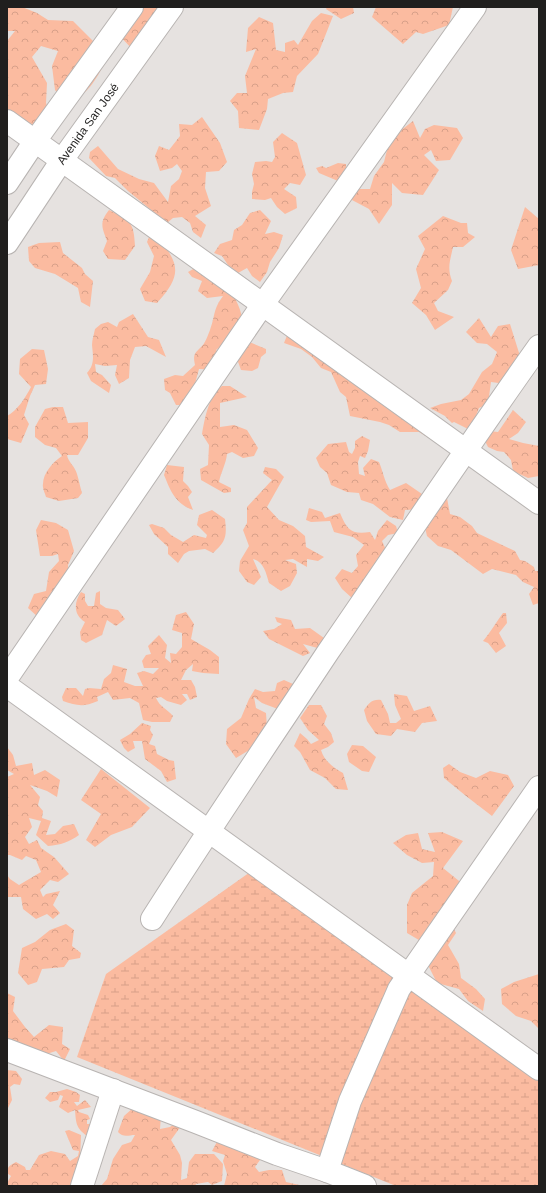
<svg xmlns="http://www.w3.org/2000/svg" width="546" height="1193" viewBox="0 0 546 1193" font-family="Arial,sans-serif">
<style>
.forest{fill:url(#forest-crowns)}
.wetland{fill:url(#wetland-marsh)}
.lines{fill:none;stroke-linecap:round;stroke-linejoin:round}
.minor-casing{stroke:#b8b4b2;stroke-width:24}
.minor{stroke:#fff;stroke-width:22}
.labels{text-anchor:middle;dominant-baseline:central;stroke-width:3;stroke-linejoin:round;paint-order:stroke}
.street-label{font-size:12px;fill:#201f1e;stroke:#fff}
</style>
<defs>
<pattern id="forest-crowns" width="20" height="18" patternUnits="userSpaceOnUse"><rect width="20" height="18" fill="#fbbba0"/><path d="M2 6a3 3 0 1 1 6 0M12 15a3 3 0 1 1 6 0" fill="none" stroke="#d7a089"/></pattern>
<pattern id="wetland-marsh" width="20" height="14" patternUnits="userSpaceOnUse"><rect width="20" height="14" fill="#fbbba0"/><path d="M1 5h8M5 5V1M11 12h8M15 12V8" fill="none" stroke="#d7a089"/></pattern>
</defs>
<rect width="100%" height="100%" fill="#e6e2e0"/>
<!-- forest -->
<path class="forest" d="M 7,7 L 22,7 L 37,13 L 48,20 L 73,21 L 93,41 L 106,61 C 95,81 88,95 66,104 L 55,90 L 52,66 L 58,51 L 41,46 L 32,57 L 47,83 L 46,103 L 52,120 L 36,126 L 7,113 L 7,41 L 15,31 L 7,31 Z
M 124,7 L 162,7 L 135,52 L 115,31 Z
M 327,7 L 353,7 L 354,13 L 341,19 L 326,9 Z
M 376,7 L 453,7 L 449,25 L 423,34 L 416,32 L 403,44 L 372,17 Z
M 321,13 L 333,16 L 318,54 L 297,76 L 293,92 L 283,93 L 268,99 L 267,109 L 259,130 L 239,128 L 238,111 L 230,101 L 237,93 L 247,93 L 245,76 L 256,49 L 246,52 L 248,28 L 259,17 L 273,23 L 276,50 L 285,52 L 285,43 L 294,40 L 298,45 L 312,21 Z
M 202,117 L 220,143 L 227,162 L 219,171 L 206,172 L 205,188 L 211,206 L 195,216 L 206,225 L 201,238 L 193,232 L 190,223 L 182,217 L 173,218 L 167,223 L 128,191 L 115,178 L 106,176 L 89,158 L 90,152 L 98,146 L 118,169 L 139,179 L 154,183 L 168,202 L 171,186 L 179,179 L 182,171 L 177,164 L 172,168 L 160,171 L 155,156 L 159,146 L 169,150 L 180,136 L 179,124 L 192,125 Z
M 413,121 L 420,138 L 425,129 L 434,125 L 457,128 L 463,138 L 450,160 L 436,161 L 431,150 L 424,155 L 439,170 L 423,195 L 402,193 L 392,183 L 392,205 L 379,224 L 369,209 L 352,200 L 354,189 L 370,189 L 374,176 L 384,162 L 389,142 L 400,131 Z
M 282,133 L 297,143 L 306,175 L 300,185 L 290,183 L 284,189 L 296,197 L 297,208 L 285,214 L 277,207 L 271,198 L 265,200 L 252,199 L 252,192 L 254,184 L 252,174 L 255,162 L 266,161 L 272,162 L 275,157 L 273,142 Z
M 338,163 L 346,164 L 346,174 L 338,181 L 319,173 L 316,168 L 322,166 L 326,168 Z
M 525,207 L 539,219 L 539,265 L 518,269 L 511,250 Z
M 109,210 C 130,220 134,222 135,246 L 125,260 L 108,259 L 103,251 L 107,241 C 102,227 99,223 109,210 Z
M 260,210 L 271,221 L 265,234 L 274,232 L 283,235 L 279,248 L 270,262 L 267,272 L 260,282 L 252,276 L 247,268 L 238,273 L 228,265 L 222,256 L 214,253 L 220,244 L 232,240 L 234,230 L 242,225 L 250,213 Z
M 443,216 L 461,223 L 467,223 L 468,233 L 475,237 L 463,247 L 453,247 C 450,261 447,268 452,281 L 448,290 L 434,303 L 438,311 L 454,317 L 435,330 L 426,315 L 412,303 L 421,288 L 416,269 L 425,249 L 418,236 Z
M 155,234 C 179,263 184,273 157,303 L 145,301 L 140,289 L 150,272 L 154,256 L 147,242 L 149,237 Z
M 60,242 L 63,253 L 82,268 L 85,274 L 93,281 L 90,307 L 81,302 L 78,288 L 55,274 L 35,268 L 29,261 L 28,247 L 39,243 Z
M 195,268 C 225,287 238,289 244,327 L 216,350 L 221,356 L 219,370 L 199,369 L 190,402 L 186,405 L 176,405 L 170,393 L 165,390 L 164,379 L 175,375 L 183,376 L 195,365 C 193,355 194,354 201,347 C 205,344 208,335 210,330 C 215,317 213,309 223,296 L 207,298 L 198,291 L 202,281 L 192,277 L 188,272 Z
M 133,314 L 148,337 L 159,340 L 166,357 L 146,346 L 135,347 L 130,360 L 129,378 L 119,384 L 115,375 L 117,365 L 105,366 L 95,364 L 96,372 L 102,375 L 111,385 L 109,393 L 91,381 L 87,373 C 95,364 93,356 92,345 C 92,340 94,334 95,329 L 101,324 L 108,322 L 117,327 L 119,322 Z
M 479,318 L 491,337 L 498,326 L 510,324 L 520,356 C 511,364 509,372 506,384 L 491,382 L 488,404 L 479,408 L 474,421 L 468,429 L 454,422 L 452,423 L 445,416 L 430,408 L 441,404 L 461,400 L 469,394 L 482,372 L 492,364 L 497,352 L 487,344 L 477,343 L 466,332 Z
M 288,333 L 390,402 L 398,416 L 420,417 L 442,446 L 419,432 L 400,432 L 389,425 L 380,422 L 350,416 L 346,397 L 340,392 L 331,372 L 321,368 L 312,357 L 301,349 L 284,343 Z
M 247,341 L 266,349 L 266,353 L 261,357 L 258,368 L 252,371 L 241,370 L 237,359 Z
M 32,349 L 44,350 L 48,369 L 46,384 L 35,385 L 30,396 L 24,415 L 29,424 L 21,443 L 7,439 L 7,416 C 18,410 25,398 31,387 L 19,374 L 20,359 Z
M 222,386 L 230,386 L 247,397 L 220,403 L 220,427 L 234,425 L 247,430 L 258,448 L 254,456 L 243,458 L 232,452 L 227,454 C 226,464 221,472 219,482 L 231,488 L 231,492 L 224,493 L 201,480 L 200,469 L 208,465 L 209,445 L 202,434 C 205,418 208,397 222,386 Z
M 53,407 L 63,407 L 68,423 L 88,422 L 88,438 L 78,455 L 67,455 C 68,462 75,466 77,474 C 79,480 80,487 82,493 L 78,498 L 59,501 L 46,497 C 45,493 42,488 43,484 C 43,473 53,462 62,456 L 56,448 L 45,445 L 35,437 L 35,427 L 45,409 Z
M 513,410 L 526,422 L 518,433 L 509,439 L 523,443 L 539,446 L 539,476 L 528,478 L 513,471 L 511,460 L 504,452 L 497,451 L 488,447 L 484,439 L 489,431 L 498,432 Z
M 362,436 L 370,440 L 368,451 L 365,458 L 360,456 L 358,462 L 359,474 L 365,476 L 363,468 L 371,459 L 379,462 C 383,471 384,481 390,490 L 406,483 L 422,494 L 422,509 L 405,510 L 403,520 L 390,517 L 373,504 L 361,500 L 359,493 L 347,492 L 331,485 L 327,473 L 320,467 L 316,458 L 328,444 L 346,442 L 349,452 L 352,454 L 355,448 L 355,441 Z
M 167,465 L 184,467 L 183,481 L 188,486 L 192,492 L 188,497 L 193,510 C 175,503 171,492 164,475 Z
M 265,467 L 276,469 L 284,477 L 267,507 L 279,520 L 293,526 L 305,536 L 306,547 L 324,557 L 318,561 L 307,559 L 307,567 L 293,559 L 285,560 L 296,564 L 297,573 L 290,586 L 281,591 L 269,583 C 266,573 264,562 253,559 L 261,577 L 254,585 L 247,582 L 239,571 L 240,561 L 249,546 L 243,530 L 247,523 L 247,507 L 272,480 L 263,473 Z
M 439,497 L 447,498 L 450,514 L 460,517 L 472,526 L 477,533 L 515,551 L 520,560 L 525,561 L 534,567 L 535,571 L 539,571 L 539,603 L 533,605 L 529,594 L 534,587 L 523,582 L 516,575 L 492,569 L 483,574 L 451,550 L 438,546 L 427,536 L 423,519 Z
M 309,508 L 322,512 L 325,518 L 340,513 C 347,530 352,535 370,532 L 375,540 L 378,531 L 387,520 L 396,526 L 398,533 L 388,535 L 382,541 L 387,552 L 377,559 L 373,569 L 352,598 L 342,589 L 335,578 L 342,569 L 352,573 L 358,566 L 356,555 L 364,545 L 353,537 L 334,532 L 330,521 L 311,522 L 306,520 Z
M 212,510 L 225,519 C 227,537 226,541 213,553 L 205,549 L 189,551 L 184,554 L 178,563 L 168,554 L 168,547 L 154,534 L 149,525 L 152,524 L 164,528 L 171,535 L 183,542 L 194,535 L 206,538 L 207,535 L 197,525 L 199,515 Z
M 41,520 L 56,523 L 68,530 L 74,551 L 68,565 L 69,579 L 38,617 L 28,608 L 34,594 L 46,591 L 49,572 L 59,561 L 58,554 L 52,556 L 40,556 L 36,530 Z
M 100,591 L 100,604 L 106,608 L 118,610 L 125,619 L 116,626 L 107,620 L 102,635 L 86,643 L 81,640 L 80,632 L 85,622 C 73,615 74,602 81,592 L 85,594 L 85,601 L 88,606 L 94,606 L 96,593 Z
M 186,612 L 194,624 L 191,639 L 210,650 L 219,657 L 219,674 L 203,673 L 192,671 L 193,664 L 186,670 L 181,680 L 191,680 L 195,687 L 197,697 L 190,700 L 187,694 L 182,694 L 187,700 L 181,705 L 167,701 L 161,697 L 156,698 C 160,707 167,709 173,716 L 170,722 L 152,722 L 143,720 L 139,703 L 130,698 L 113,700 L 108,692 L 97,697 L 98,701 C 84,707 77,706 63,701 L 62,697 L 66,688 L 76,688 L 83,696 L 85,689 L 89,688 L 101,689 L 104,679 L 111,673 L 113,665 L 127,669 L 124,682 L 135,686 L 143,686 L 137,673 L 144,671 L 153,674 L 159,668 L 144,668 L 142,661 L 146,655 L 151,654 L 148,646 L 159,635 L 167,645 L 165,658 L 171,663 L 170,653 L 176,654 L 182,647 L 182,633 L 172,630 L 176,615 Z
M 503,613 L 506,613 L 507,623 L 499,633 L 506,646 L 496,653 L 488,643 L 483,641 C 491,632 496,622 503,613 Z
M 275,617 L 291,620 L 295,629 L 310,628 L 324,638 L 321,649 L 303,644 L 310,653 L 303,656 L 269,639 L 263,631 L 274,629 L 282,624 L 277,622 Z
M 284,680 L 293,684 L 283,711 L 262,703 L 254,697 L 256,708 L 266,713 L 267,728 L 256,746 L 236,758 L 226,744 L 227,729 L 241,718 L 249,699 L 255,689 L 263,692 L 275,691 L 277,683 Z
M 394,694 L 407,696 L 414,711 L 430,706 L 437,721 L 422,723 L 415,732 L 397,729 L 391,736 L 376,734 L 367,721 L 364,710 C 369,703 372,699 381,700 L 388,714 L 390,723 L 396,723 L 401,719 L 395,705 Z
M 309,705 L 321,705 L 327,716 L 324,724 L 331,733 L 334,742 L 328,747 L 321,750 C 324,761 334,768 343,773 L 348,790 L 336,789 L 325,778 L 310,770 L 300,752 L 294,746 L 300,733 L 307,739 L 311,744 L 319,740 L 308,730 L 300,718 Z
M 142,723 L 151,726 L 150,730 L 153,735 L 149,744 L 155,746 L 157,754 L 169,760 L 174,761 L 176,779 L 167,782 L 161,771 L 145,759 L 142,741 L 133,741 L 135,748 L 128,752 L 124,748 L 120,740 L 130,734 Z
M 352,745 L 363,746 L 376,757 L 369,772 L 362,771 L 349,762 L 347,754 Z
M 7,747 L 13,755 L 16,766 L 32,763 L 34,775 L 45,770 L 60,780 L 57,797 L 47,791 L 30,785 L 40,797 L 38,805 L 43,811 L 42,818 L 51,821 L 46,835 L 55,834 L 63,826 L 74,824 L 79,835 C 69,842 61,845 48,846 L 36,835 L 41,821 L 29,818 L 32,827 L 25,837 L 29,844 L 37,840 L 41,848 L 54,857 L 69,874 L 58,882 L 50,880 L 40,890 L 43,897 L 46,894 L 60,891 L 53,905 L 60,913 L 53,919 L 47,914 L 36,919 L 23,909 L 21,897 L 7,897 L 7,875 L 10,879 L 19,885 L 41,872 L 36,860 L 26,856 L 22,860 L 10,855 L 7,855 L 7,777 L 14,774 L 7,770 Z
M 449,764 L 460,772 L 476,778 L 490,771 L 508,775 L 514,786 L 492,816 L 466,796 L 444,778 L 443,768 Z
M 101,769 L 150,808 L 132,827 L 111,835 L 95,847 L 86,840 L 101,814 L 81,800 Z
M 442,832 L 463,841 L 443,868 L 464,885 L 450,921 L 456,933 L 448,945 L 459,964 L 461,978 L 476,989 L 485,999 L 483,1011 L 468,1001 L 459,989 L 437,983 L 426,961 L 424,943 L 407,933 L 407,905 L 412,893 L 433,876 L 434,862 L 422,863 L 407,855 L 393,843 L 406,835 L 418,833 L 422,849 L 435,852 L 428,833 Z
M 66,924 L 74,930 L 72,946 L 81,953 L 80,958 L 69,960 L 64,967 L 42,969 L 37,982 L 28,985 L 18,973 L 22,948 L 35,942 L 50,930 Z
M 539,974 L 539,1029 L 531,1021 L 516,1016 L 502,1004 L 501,989 L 514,982 Z
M 7,993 L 15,997 L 13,1011 L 25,1027 L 34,1037 L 49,1025 L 63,1027 L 62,1044 L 70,1049 L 64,1061 L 56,1051 L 34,1058 L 7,1044 Z
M 7,1070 L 16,1071 L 22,1079 L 20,1085 L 14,1084 L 10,1087 L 12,1100 L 7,1110 Z
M 67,1089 L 76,1092 L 80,1095 L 79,1102 L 74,1102 L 77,1106 L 85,1100 L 91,1107 L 78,1110 L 79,1112 L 88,1115 L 90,1119 L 87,1120 L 87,1124 L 92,1124 L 87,1136 C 76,1128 76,1123 75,1110 L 68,1113 L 59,1107 L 63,1096 L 60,1095 L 58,1100 L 50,1102 L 45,1098 L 50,1092 L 56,1092 Z
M 133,1108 L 161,1116 L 160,1129 L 170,1127 L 174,1124 L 181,1126 L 171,1140 L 180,1155 L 182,1163 L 181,1180 L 187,1178 L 189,1162 L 195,1154 L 214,1154 L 223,1164 L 222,1181 L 212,1185 L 208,1182 L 196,1184 L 195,1186 L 101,1186 L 107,1179 L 113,1159 L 122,1145 L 131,1142 L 135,1135 C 129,1135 123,1138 118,1132 L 124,1116 Z
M 69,1130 L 81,1135 L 80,1163 L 75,1186 L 7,1186 L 7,1183 L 11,1176 L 7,1173 C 7,1166 11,1165 16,1162 L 25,1167 L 26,1170 L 30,1170 L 39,1155 L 51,1151 L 65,1154 L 70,1161 L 78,1156 L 79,1151 L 73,1150 L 65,1131 Z
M 218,1140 L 253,1150 L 260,1160 L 255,1167 L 259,1172 L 269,1170 L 282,1170 L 286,1182 L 304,1186 L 224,1186 L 227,1174 L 223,1161 L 225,1155 L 212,1151 Z"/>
<!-- wetland -->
<path class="wetland" d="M 253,870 L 539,1069 L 539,1186 L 396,1186 L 77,1057 L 106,974 Z"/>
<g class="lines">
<!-- minor casing -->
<g class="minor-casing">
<g id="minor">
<path d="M 7,121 L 539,503"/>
<path d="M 7,183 L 35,141 L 132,7"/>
<path id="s1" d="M 7,243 L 62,160 L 172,7"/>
<path d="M 7,678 L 263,304 L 475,7"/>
<path d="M 7,686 L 539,1069"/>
<path d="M 152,919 C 209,829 269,741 328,652 C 398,550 467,447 539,346"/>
<path d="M 7,1050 L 196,1122 L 277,1154 L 327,1171 L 365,1186"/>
<path d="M 327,1171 L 350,1101 L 399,989 L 539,787"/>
<path d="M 82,1186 L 113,1090"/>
</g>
</g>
<!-- minor -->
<use href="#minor" class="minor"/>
</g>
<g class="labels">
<!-- street labels -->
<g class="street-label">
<text stroke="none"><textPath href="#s1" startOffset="144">Avenida San José</textPath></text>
</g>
</g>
<!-- border -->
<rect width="546" height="1193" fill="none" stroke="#201f1e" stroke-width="16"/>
</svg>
